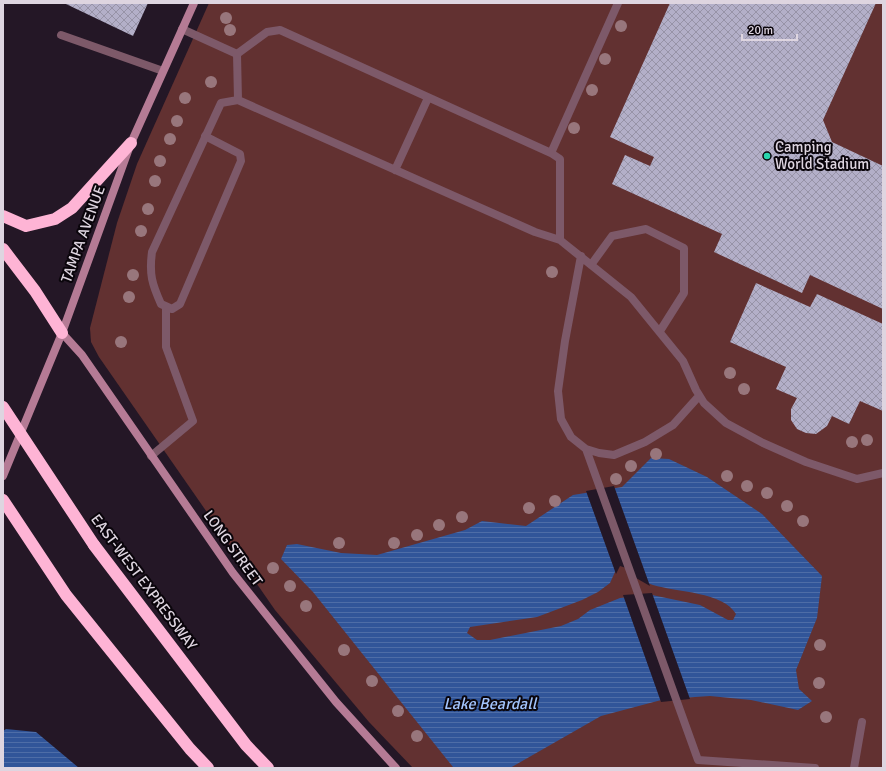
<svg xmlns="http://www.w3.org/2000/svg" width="886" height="771" viewBox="0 0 886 771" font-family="Signika,sans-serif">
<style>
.grass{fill:#623131}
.water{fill:url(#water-rules);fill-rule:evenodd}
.pier{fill:#241726}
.building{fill:url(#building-cross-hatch)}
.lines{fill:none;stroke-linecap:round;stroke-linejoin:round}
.lane{stroke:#7d5969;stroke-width:8}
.secondary{stroke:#b57b95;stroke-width:8}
.highway{stroke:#feb4d5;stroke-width:12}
.highway-bridge{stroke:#feb4d5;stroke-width:12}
.tree{fill:#98767c}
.poi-dot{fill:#28d5ad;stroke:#0a050b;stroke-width:1.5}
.labels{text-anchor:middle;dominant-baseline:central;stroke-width:4;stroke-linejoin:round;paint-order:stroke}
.poi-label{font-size:15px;fill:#ded5e0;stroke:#0a050b;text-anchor:start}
.street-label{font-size:15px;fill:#ded5e0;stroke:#0a050b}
.water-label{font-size:16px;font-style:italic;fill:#a2c3fc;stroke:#0a050b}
</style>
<defs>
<pattern id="water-rules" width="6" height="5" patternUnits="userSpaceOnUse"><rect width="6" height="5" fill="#315599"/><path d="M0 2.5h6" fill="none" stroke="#4e6da7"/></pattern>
<pattern id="building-cross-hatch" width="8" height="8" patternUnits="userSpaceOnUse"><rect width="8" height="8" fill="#b3afc8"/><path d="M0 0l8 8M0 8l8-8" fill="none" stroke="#9793a7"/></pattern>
</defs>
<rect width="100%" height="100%" fill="#241726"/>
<!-- grass -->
<path class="grass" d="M 209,3 L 883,3 L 883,768 L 413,768 L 369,722 L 275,610 L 99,357 L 91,342 L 90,328 L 117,223 L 137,164 Z"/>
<!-- water -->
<path class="water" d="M 651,458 L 669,459 L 707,477 L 762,514 L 822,576 L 817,618 L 796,670 L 799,689 L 812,701 L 798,710 L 751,700 L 710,696 L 665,699 L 601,716 L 510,768 L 453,767 L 313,592 L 281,559 L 287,545 L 297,544 L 341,553 L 377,555 L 465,530 L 482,521 L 526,526 L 573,495 L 622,487 ZM 619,563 C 630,571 640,581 653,585 C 676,592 724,592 736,614 L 733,620 L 728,620 L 700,605 L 652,595 L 620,598 L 590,610 L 578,619 L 561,626 L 490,640 L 477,640 L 467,633 L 470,627 L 537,617 L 582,600 L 598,592 L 610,583 Z
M 6,729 L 36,732 L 79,768 L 3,768 L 3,731 Z"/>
<!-- pier -->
<path class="pier" d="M 614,486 L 650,586 L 636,578 L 626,568 L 620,566 L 616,574 L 586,491 Z
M 652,593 L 690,699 L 661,702 L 623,595 Z"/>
<!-- building -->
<path class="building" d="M 67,3 L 148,3 L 133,36 L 66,4 Z
M 670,3 L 876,3 L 823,120 L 832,142 L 883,166 L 883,309 L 810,275 L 802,293 L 714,252 L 722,234 L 612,184 L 625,155 L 650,166 L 654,157 L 610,137 Z
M 756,283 L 810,307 L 817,294 L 883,324 L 883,411 L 860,401 L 849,424 L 832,416 L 827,426 L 816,434 L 806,433 L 797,429 L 791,420 L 791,409 L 797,398 L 776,389 L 786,367 L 730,342 Z"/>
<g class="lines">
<!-- lane -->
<path class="lane" d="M 182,29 L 237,54 L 267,32 L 280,30 L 551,153 L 560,159 L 560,240 L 535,232 L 238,100 L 237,54
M 61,35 L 163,71
M 205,136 L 240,154 L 241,161 L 180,304 L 172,309 L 161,304 C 152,284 149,274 152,252 L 221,103 L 238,100
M 551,153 L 618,3
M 395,170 L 428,98
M 560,240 L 631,297 L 683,361 L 696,390 L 704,403 L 726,423 L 763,443 L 806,462 L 857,479 L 883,473
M 581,256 L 565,341 L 558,391 L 561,419 L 571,437 L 586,449 L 599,453 L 614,455 L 645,442 L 673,425 L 699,396
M 591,265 L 612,236 L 646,229 L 684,248 L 684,293 L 660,331
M 586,449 L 698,760 L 815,768
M 151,456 L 193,421 L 166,347 L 166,307
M 854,768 L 862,722"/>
<!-- secondary -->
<path class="secondary" d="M 62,333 L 82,355 L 233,573 L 336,702 L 396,768
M 3,476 L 62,333 L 131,143 L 194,3"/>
<!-- highway -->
<path class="highway" d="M 3,216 L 26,226 L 55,219 L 72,208 L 131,143
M 3,249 L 35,291 L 62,333
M 3,500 L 66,595 L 190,749 L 208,768
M 94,545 L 246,745 L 268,768"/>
<!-- highway-bridge -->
<path class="highway-bridge" d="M 3,407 L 94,545"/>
</g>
<!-- trees -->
<g class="tree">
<circle cx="226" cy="18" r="6"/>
<circle cx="621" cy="26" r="6"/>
<circle cx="230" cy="30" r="6"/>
<circle cx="605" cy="59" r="6"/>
<circle cx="211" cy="82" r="6"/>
<circle cx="592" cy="90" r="6"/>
<circle cx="185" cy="98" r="6"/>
<circle cx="177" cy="121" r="6"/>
<circle cx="574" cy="128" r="6"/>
<circle cx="170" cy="139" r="6"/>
<circle cx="160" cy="161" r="6"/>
<circle cx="155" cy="181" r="6"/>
<circle cx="148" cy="209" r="6"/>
<circle cx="141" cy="231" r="6"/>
<circle cx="552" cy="272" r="6"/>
<circle cx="133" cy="275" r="6"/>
<circle cx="129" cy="297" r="6"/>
<circle cx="121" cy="342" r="6"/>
<circle cx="730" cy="373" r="6"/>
<circle cx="744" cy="389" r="6"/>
<circle cx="867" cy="440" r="6"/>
<circle cx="852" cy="442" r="6"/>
<circle cx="656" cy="454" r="6"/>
<circle cx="631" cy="466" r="6"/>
<circle cx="727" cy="476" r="6"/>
<circle cx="616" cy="479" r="6"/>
<circle cx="747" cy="486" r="6"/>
<circle cx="767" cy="493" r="6"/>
<circle cx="555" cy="501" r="6"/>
<circle cx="787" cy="506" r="6"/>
<circle cx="529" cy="508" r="6"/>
<circle cx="462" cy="517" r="6"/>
<circle cx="803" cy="521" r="6"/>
<circle cx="439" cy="525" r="6"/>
<circle cx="417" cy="535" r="6"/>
<circle cx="339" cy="543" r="6"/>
<circle cx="394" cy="543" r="6"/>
<circle cx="273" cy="568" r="6"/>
<circle cx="290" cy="586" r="6"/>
<circle cx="306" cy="606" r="6"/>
<circle cx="820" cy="645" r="6"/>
<circle cx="344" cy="650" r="6"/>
<circle cx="372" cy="681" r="6"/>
<circle cx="819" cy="683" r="6"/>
<circle cx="398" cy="711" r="6"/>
<circle cx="826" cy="717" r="6"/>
<circle cx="417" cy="736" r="6"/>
</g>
<!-- markers -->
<circle class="poi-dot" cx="767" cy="156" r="4"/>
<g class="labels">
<!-- poi labels -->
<g class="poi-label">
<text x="775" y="147">Camping<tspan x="775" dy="17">World Stadium</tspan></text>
</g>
<!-- street labels -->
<g class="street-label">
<text transform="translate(83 234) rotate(-70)">TAMPA AVENUE</text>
<text transform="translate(233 548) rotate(54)">LONG STREET</text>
<text transform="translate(144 582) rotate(53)">EAST-WEST EXPRESSWAY</text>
</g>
<!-- water labels -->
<g class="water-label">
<text x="490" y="704">Lake Beardall</text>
</g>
</g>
<!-- border -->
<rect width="886" height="771" fill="none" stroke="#ded5e0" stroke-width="8"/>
<!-- scale -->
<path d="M742 34v6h55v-6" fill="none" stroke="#ded5e0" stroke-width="2"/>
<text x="748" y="34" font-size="12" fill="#ded5e0" stroke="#0a050b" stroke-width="3" paint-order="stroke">20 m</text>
</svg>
